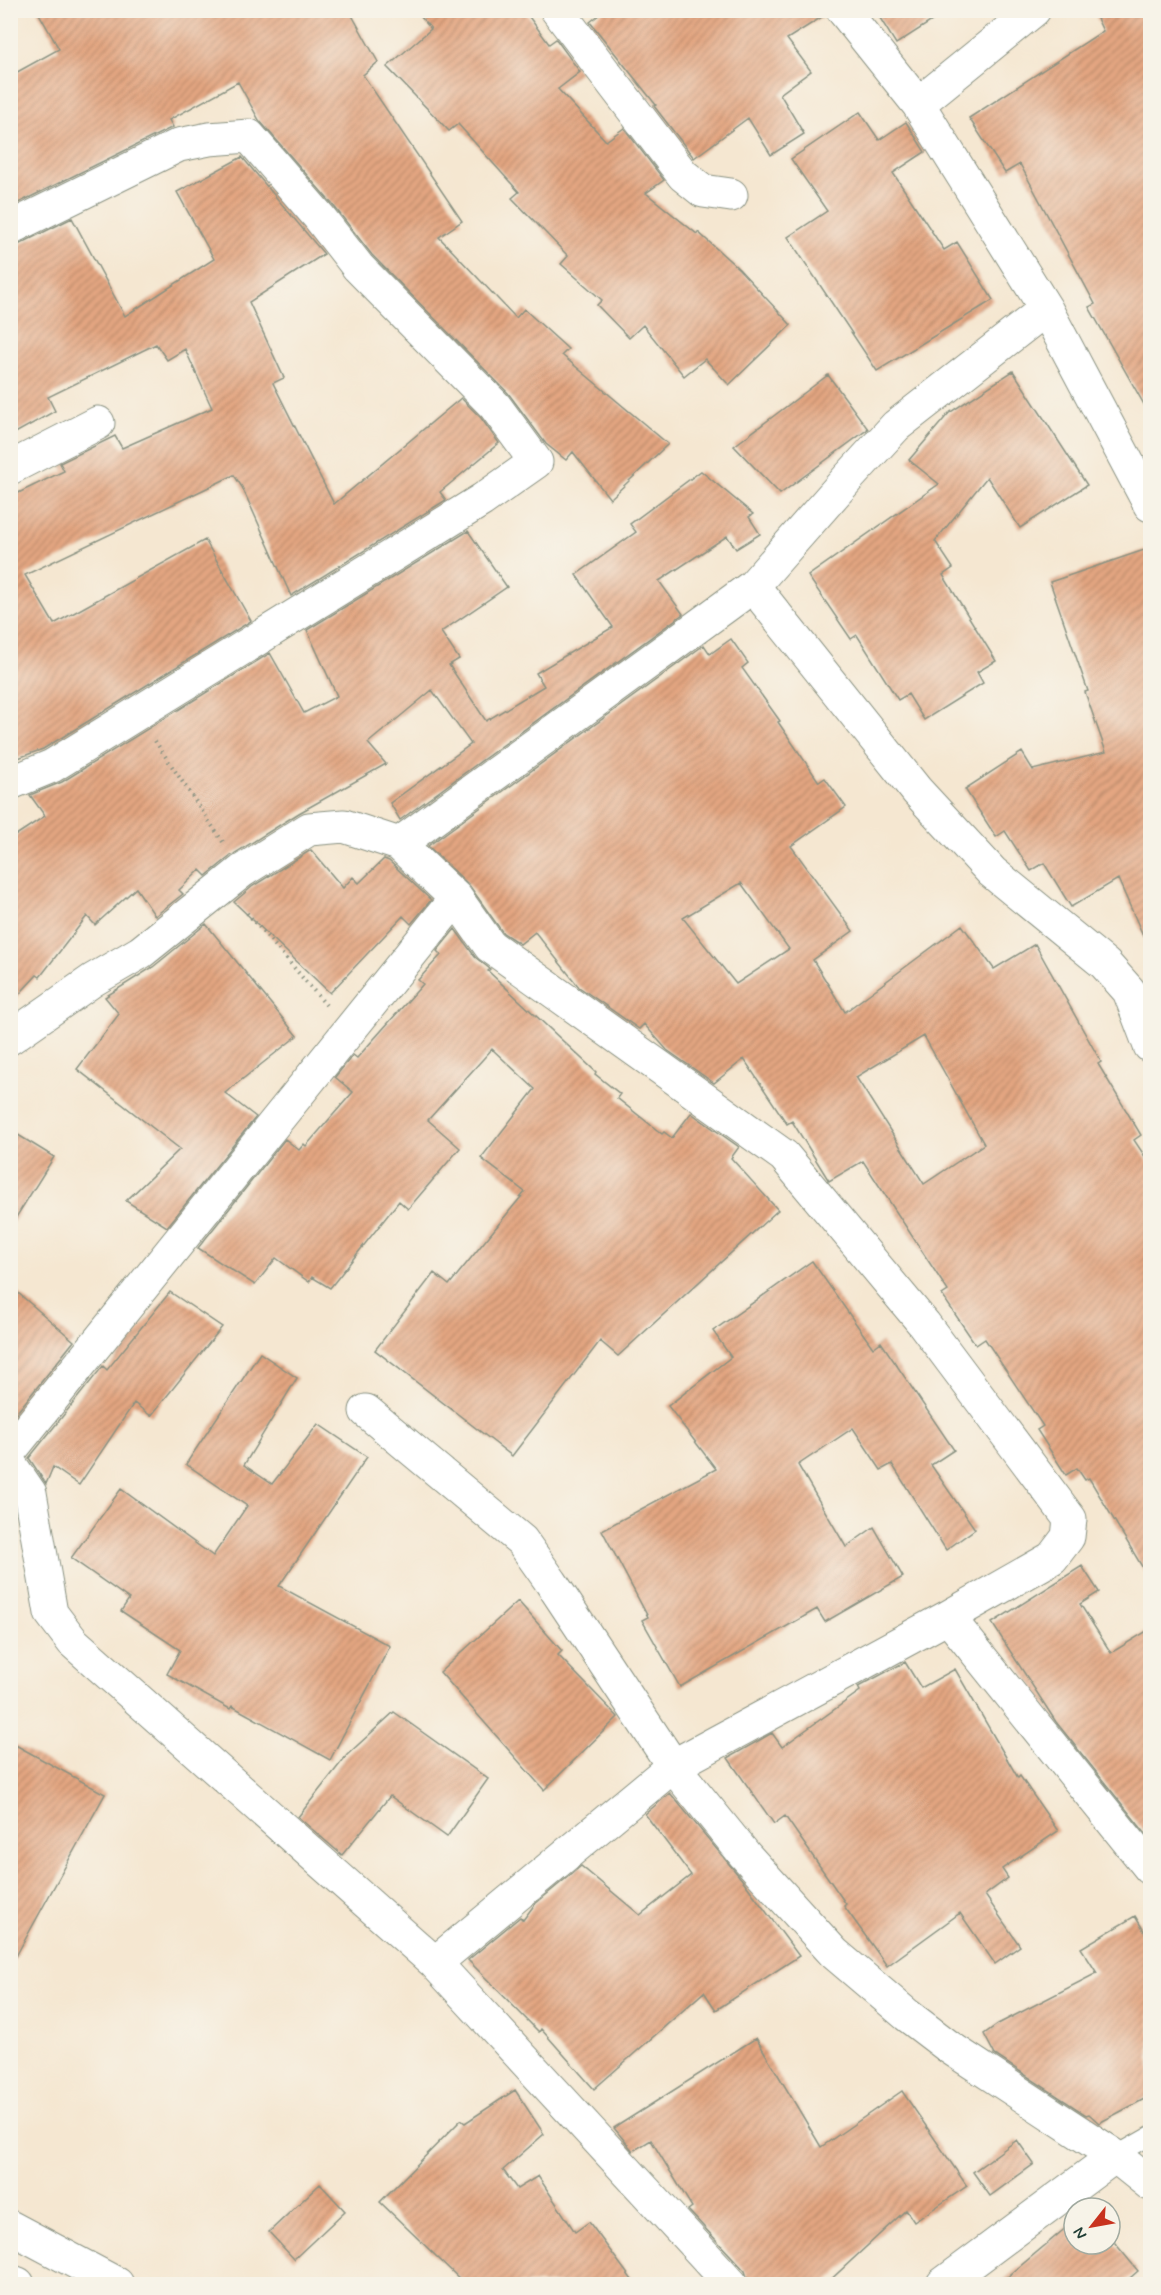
<svg xmlns="http://www.w3.org/2000/svg" width="1161" height="2295" viewBox="0 0 1161 2295" font-family="Mynerve,sans-serif">
<style>
.building{fill:url(#building-hatch);fill-rule:evenodd}
.lines{fill:none;stroke-linecap:round;stroke-linejoin:round}
.service-casing{stroke:#8a9282;stroke-width:20}
.minor-casing{stroke:#8a9282;stroke-width:35}
.primary-casing{stroke:#8a9282;stroke-width:35}
.path{stroke:#8a9282;stroke-width:4;stroke-dasharray:1.5 4.5;stroke-linecap:butt}
.service{stroke:#fff;stroke-width:18}
.minor{stroke:#fff;stroke-width:33}
.primary{stroke:#fff;stroke-width:33}
</style>
<defs>
<pattern id="building-hatch" width="6" height="6" patternUnits="userSpaceOnUse" patternTransform="scale(1.5)"><rect width="6" height="6" fill="#e4a681"/><path d="M-1 1l2-2M0 6l6-6M5 7l2-2" fill="none" stroke="#b8886a"/></pattern>
</defs>
<rect width="100%" height="100%" fill="#f7f3e8"/>
<filter id="ink" filterUnits="userSpaceOnUse"><feTurbulence type="fractalNoise" baseFrequency=".0167" numOctaves="2"/><feDisplacementMap in="SourceGraphic" scale="12" xChannelSelector="R" yChannelSelector="G"/><feConvolveMatrix kernelMatrix="1 2 1 2 8 2 1 2 1" color-interpolation-filters="sRGB"/></filter>
<filter id="wash" filterUnits="userSpaceOnUse"><feTurbulence type="fractalNoise" baseFrequency=".008" numOctaves="4" result="noise"/><feDisplacementMap in="SourceGraphic" scale="24" xChannelSelector="R" yChannelSelector="G"/><feGaussianBlur stdDeviation="1.35" result="paint"/><feColorMatrix in="noise" values="0 0 0 0 0 0 0 0 0 0 0 0 0 0 0 0 0 1.4 0 .05"/><feComposite in="paint" operator="in"/></filter>
<g filter="url(#wash)">
<rect width="100%" height="100%" fill="#f5e7d1"/>
<g id="blocks">
<!-- building -->
<path class="building" d="M 37,10 L 349,10 L 378,62 L 363,75 L 462,221 L 439,237 L 516,318 L 524,309 L 568,349 L 562,355 L 668,444 L 610,499 L 573,452 L 566,460 L 546,444 L 508,393 L 372,255 L 333,205 L 259,120 L 238,82 L 169,120 L 173,127 L 10,207 L 10,76 L 59,49 Z
M 415,10 L 524,10 L 549,44 L 556,39 L 580,72 L 558,89 L 606,141 L 624,128 L 664,180 L 646,193 L 697,234 L 698,232 L 739,269 L 791,325 L 729,385 L 705,359 L 684,376 L 643,325 L 629,338 L 597,305 L 602,300 L 561,264 L 568,256 L 512,198 L 519,192 L 458,124 L 449,131 L 387,67 L 431,29 Z
M 605,10 L 825,10 L 825,15 L 787,39 L 811,71 L 780,94 L 804,134 L 771,155 L 748,118 L 694,158 L 654,106 L 656,105 L 590,22 Z
M 875,10 L 949,10 L 896,44 Z
M 1093,10 L 1150,10 L 1150,415 L 1089,307 L 1095,304 L 1020,164 L 1005,173 L 969,118 L 1103,31 Z
M 860,112 L 879,140 L 906,122 L 925,152 L 893,173 L 944,250 L 957,242 L 993,300 L 877,371 L 788,237 L 827,211 L 791,159 Z
M 242,157 L 324,254 L 249,302 L 284,378 L 273,383 L 334,504 L 461,398 L 481,418 L 499,443 L 440,492 L 446,500 L 291,596 L 242,487 L 234,475 L 25,575 L 54,624 L 205,540 L 251,621 L 43,749 L 10,761 L 10,497 L 64,471 L 60,463 L 115,436 L 122,448 L 212,408 L 185,349 L 167,360 L 156,344 L 48,397 L 55,411 L 10,436 L 10,246 L 18,245 L 72,218 L 125,316 L 214,259 L 177,192 Z
M 1013,371 L 1087,485 L 1020,528 L 987,477 L 935,541 L 953,568 L 943,575 L 996,661 L 977,672 L 983,683 L 924,720 L 908,694 L 898,700 L 857,635 L 851,639 L 808,576 L 939,484 L 909,460 L 949,413 Z
M 828,375 L 868,429 L 780,494 L 734,446 Z
M 701,471 L 753,514 L 749,517 L 760,534 L 736,549 L 727,536 L 659,581 L 683,614 L 400,820 L 390,803 L 471,744 L 432,690 L 368,743 L 386,764 L 299,813 L 232,855 L 206,876 L 200,870 L 179,890 L 183,894 L 155,916 L 136,888 L 95,925 L 87,916 L 40,977 L 37,975 L 10,1004 L 10,839 L 45,816 L 30,795 L 62,782 L 270,653 L 304,713 L 337,696 L 307,630 L 468,531 L 507,587 L 441,632 L 459,659 L 449,665 L 486,721 L 544,686 L 536,673 L 613,627 L 576,575 L 636,532 L 630,524 Z
M 1150,548 L 1150,951 L 1118,879 L 1071,907 L 1044,863 L 1031,871 L 1005,831 L 996,837 L 965,789 L 1022,752 L 1033,770 L 1106,752 L 1085,692 L 1088,691 L 1050,582 Z
M 731,639 L 748,663 L 742,668 L 780,721 L 778,722 L 819,782 L 825,778 L 846,807 L 791,846 L 853,931 L 813,960 L 845,1012 L 962,925 L 994,969 L 1035,944 L 1101,1062 L 1098,1064 L 1141,1135 L 1134,1140 L 1150,1164 L 1150,1580 L 1089,1478 L 1085,1480 L 1077,1468 L 1066,1475 L 1037,1430 L 1043,1426 L 985,1339 L 976,1345 L 942,1295 L 948,1291 L 863,1161 L 829,1181 L 792,1121 L 787,1124 L 744,1059 L 714,1083 L 667,1050 L 644,1024 L 639,1029 L 579,987 L 535,932 L 520,944 L 503,933 L 469,885 L 428,846 L 704,645 L 710,654 ZM 741,883 L 789,949 L 736,984 L 683,918 ZM 924,1036 L 984,1144 L 924,1184 L 856,1077 Z
M 311,850 L 343,888 L 353,877 L 359,883 L 384,859 L 389,861 L 431,900 L 411,924 L 403,916 L 330,993 L 234,902 L 253,886 Z
M 206,924 L 297,1036 L 225,1093 L 256,1117 L 167,1227 L 126,1201 L 180,1149 L 77,1069 L 119,1014 L 105,997 L 153,967 Z
M 455,929 L 475,957 L 490,969 L 488,971 L 596,1072 L 595,1074 L 620,1094 L 617,1098 L 662,1134 L 664,1132 L 672,1138 L 691,1113 L 739,1147 L 731,1158 L 778,1210 L 618,1356 L 600,1341 L 512,1456 L 375,1350 L 434,1273 L 449,1285 L 525,1192 L 481,1158 L 535,1089 L 492,1049 L 428,1120 L 460,1148 L 408,1209 L 399,1201 L 330,1288 L 312,1277 L 309,1282 L 276,1258 L 255,1285 L 198,1248 L 285,1139 L 299,1150 L 304,1144 L 306,1146 L 353,1092 L 335,1077 L 353,1055 L 357,1058 L 423,984 L 418,980 L 441,955 L 437,951 Z
M 10,1130 L 54,1157 L 10,1227 Z
M 812,1261 L 873,1348 L 881,1342 L 954,1450 L 931,1465 L 975,1529 L 946,1550 L 892,1464 L 881,1470 L 853,1428 L 798,1465 L 846,1547 L 874,1527 L 903,1577 L 825,1622 L 817,1609 L 680,1687 L 642,1620 L 648,1617 L 602,1530 L 716,1469 L 668,1406 L 731,1357 L 713,1331 Z
M 10,1286 L 74,1341 L 10,1421 Z
M 170,1292 L 222,1327 L 151,1416 L 134,1403 L 79,1485 L 53,1467 L 46,1484 L 29,1458 L 103,1366 L 107,1370 Z
M 260,1353 L 297,1378 L 244,1465 L 272,1484 L 318,1424 L 367,1457 L 279,1586 L 390,1646 L 330,1760 L 232,1706 L 230,1709 L 167,1674 L 180,1650 L 121,1611 L 129,1599 L 71,1558 L 121,1489 L 213,1556 L 247,1506 L 186,1464 Z
M 1082,1566 L 1099,1592 L 1080,1604 L 1111,1653 L 1150,1629 L 1150,1839 L 1056,1722 L 992,1623 Z
M 518,1601 L 562,1651 L 558,1655 L 618,1717 L 544,1790 L 440,1672 Z
M 905,1662 L 921,1688 L 955,1669 L 1018,1778 L 1020,1776 L 1058,1831 L 1002,1869 L 1008,1878 L 985,1895 L 1020,1946 L 995,1964 L 960,1913 L 887,1966 L 844,1906 L 846,1904 L 785,1816 L 774,1824 L 728,1758 L 772,1733 L 782,1747 L 860,1691 L 858,1687 Z
M 394,1712 L 488,1779 L 447,1837 L 390,1796 L 342,1855 L 298,1817 L 347,1755 Z
M 10,1742 L 105,1794 L 10,1967 Z
M 670,1793 L 744,1882 L 799,1956 L 716,2010 L 704,1992 L 594,2089 L 541,2029 L 539,2032 L 468,1960 L 520,1917 L 523,1920 L 535,1904 L 581,1866 L 640,1915 L 691,1875 L 645,1814 Z
M 1135,1916 L 1150,1941 L 1150,2096 L 1099,2123 L 1089,2114 L 1086,2115 L 995,2055 L 984,2034 L 998,2024 L 1097,1973 L 1081,1948 Z
M 756,2038 L 821,2147 L 902,2091 L 967,2186 L 914,2222 L 906,2210 L 826,2284 L 749,2284 L 745,2271 L 688,2210 L 692,2207 L 651,2140 L 633,2151 L 614,2128 Z
M 515,2090 L 544,2134 L 503,2170 L 517,2189 L 538,2176 L 575,2232 L 589,2222 L 635,2284 L 465,2284 L 380,2202 L 461,2120 L 465,2123 Z
M 1017,2140 L 1034,2164 L 990,2196 L 973,2172 Z
M 320,2184 L 345,2211 L 294,2259 L 269,2232 Z
M 1074,2221 L 1074,2244 L 1110,2244 L 1110,2237 L 1138,2271 L 1123,2284 L 999,2284 Z"/>
</g>
</g>
<g filter="url(#ink)">
<use href="#blocks" fill-opacity="0" stroke="#8a9282" stroke-width="1.5"/>
<g class="lines">
<!-- service casing -->
<g class="service-casing">
<path id="service" d="M 1115,2156 L 1150,2136"/>
</g>
<!-- minor casing -->
<g class="minor-casing">
<path id="minor" d="M 557,10 L 683,175 L 703,191 L 731,195
M 843,10 L 918,104 L 1046,309 L 1150,505
M 918,104 L 1034,10
M 10,228 L 179,145 L 209,139 L 249,136 L 319,217 L 358,267 L 495,406 L 536,462 L 482,500 L 52,766 L 13,782 L 10,780
M 10,468 L 98,423
M 753,586 L 917,791 L 992,872 L 1105,964 L 1129,991 L 1150,1046
M 399,844 L 753,586 L 849,477 L 896,426 L 1046,309
M 10,1038 L 93,980 L 141,952 L 242,871 L 309,829 L 344,826 L 399,844 L 456,898 L 490,946 L 784,1156 L 924,1324 L 1070,1519 L 1068,1537 L 1052,1558 L 948,1617 L 673,1766 L 435,1963
M 366,1411 L 522,1541 L 551,1582 L 673,1766 L 745,1855 L 834,1953 L 907,2015 L 949,2047 L 1115,2156 L 1150,2184
M 10,1451 L 456,898
M 10,1464 L 30,1493 L 51,1613 L 73,1642 L 435,1963 L 731,2284
M 948,1617 L 1150,1868
M 943,2284 L 1115,2156"/>
</g>
<!-- primary casing -->
<g class="primary-casing">
<path id="primary" d="M 10,2227 L 117,2284
M 10,2281 L 18,2284"/>
</g>
<!-- path -->
<path class="path" d="M 155,741 L 223,842
M 247,913 L 326,1005"/>
<!-- service -->
<use href="#service" class="service"/>
<!-- minor -->
<use href="#minor" class="minor"/>
<!-- primary -->
<use href="#primary" class="primary"/>
</g>
</g>
<!-- margin -->
<rect width="1161" height="2295" fill="none" stroke="#f7f3e8" stroke-width="36"/>
<!-- north arrow -->
<g transform="translate(1092 2226) rotate(239)"><circle r="28" fill="#f7f3e8" stroke="#a1aaa0" stroke-width="1.5"/>
<path d="M0-4.5L10 22L0 15L-10 22Z" fill="#c8321e"/>
<text y="-9" font-size="16" font-weight="bold" text-anchor="middle" fill="#1f3d34">N</text>
</g>
</svg>
